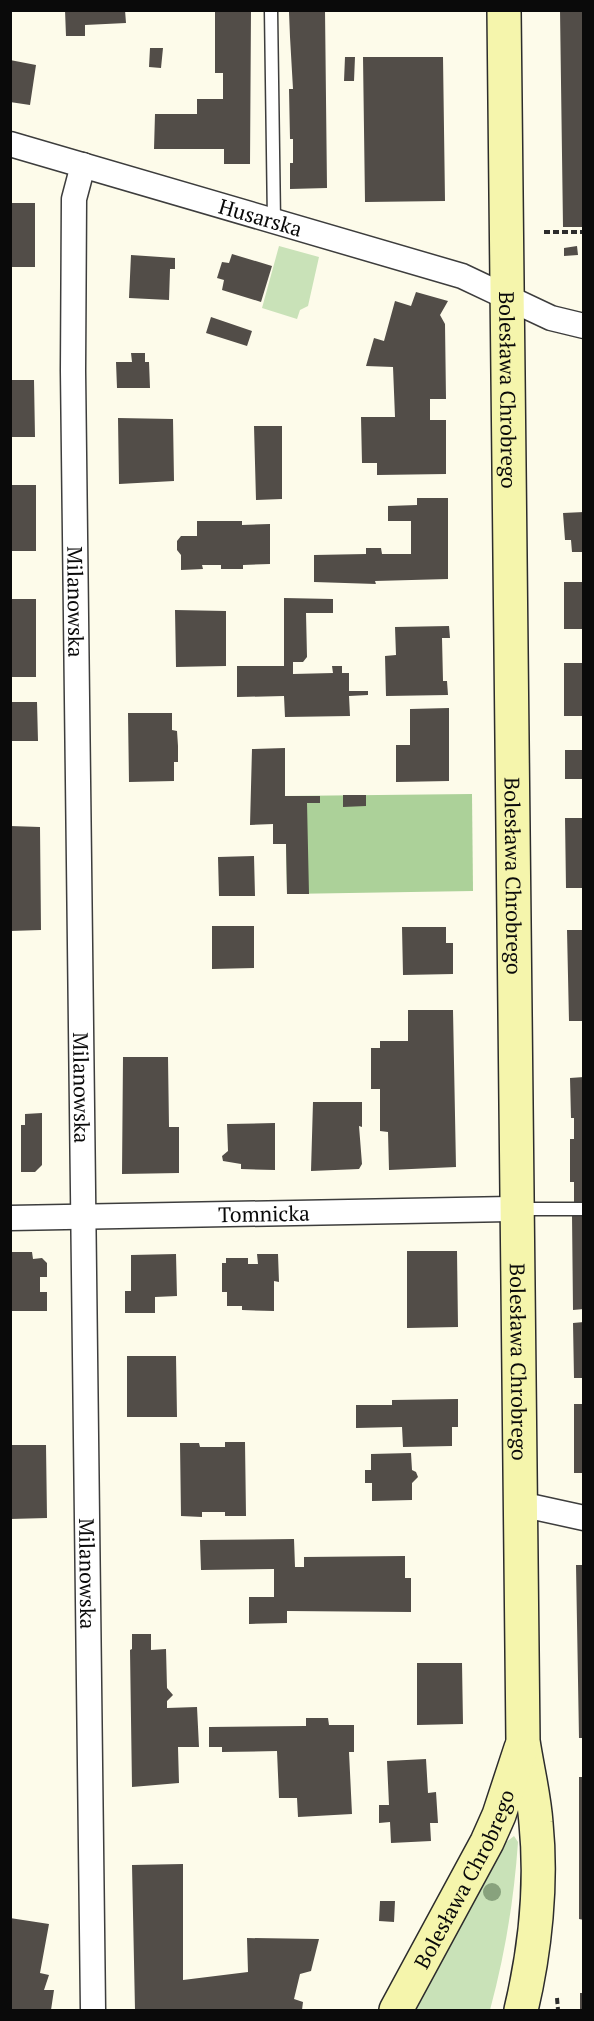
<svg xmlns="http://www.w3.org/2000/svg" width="594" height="2021" viewBox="0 0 594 2021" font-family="'PT Serif',serif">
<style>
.green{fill:#c9e2b8}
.forest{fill:#acd199}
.building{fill:#524d48}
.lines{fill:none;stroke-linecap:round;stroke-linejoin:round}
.service-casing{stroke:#3d3d3d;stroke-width:15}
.minor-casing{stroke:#3d3d3d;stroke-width:27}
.secondary-casing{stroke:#2c2c2c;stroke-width:36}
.path{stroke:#2c2c2c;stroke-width:4;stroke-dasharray:6 3;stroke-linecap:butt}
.service{stroke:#fff;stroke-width:12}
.minor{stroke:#fff;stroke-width:24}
.secondary{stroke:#f5f5ac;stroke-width:33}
.tree{fill:#88a27d}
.labels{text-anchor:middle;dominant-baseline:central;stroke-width:6;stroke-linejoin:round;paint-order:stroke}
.street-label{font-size:21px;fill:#0a0a0a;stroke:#fff}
</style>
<rect width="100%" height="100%" fill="#fdfbea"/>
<!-- green -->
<path class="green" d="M 279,246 L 319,257 L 308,306 L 300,310 L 297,319 L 262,308 Z
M 514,1836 L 518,1842 C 514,1900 505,1954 490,2010 L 414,2010 L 505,1843 Z"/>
<!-- forest -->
<path class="forest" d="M 472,794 L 473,891 L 287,894 L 285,796 Z"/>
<!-- building -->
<path class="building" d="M 65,10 L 125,10 L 126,23 L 85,25 L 85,36 L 66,36 Z
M 215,10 L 251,10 L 250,164 L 224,164 L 224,149 L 154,149 L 155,114 L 197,114 L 197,99 L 223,99 L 223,73 L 215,73 Z
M 292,10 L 325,10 L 327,188 L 290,189 L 290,163 L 293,163 L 293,139 L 290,139 L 289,89 L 293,89 L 290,37 L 289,12 Z
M 560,10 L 584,10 L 584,227 L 563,227 Z
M 150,48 L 163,48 L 161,68 L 149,67 Z
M 345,57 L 355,57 L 354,81 L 344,81 Z
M 363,57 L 443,57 L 445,201 L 365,202 Z
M 10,60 L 36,65 L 30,105 L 10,102 Z
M 10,203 L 35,203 L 35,267 L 10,267 Z
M 577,246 L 578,255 L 564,256 L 564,248 Z
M 232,254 L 272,266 L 261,302 L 222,290 L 224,280 L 217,278 L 222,262 L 229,263 Z
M 131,255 L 175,258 L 175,269 L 170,269 L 169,300 L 129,298 Z
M 416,292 L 448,301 L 440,315 L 445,324 L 446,399 L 430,399 L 430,420 L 446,420 L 446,474 L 377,475 L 377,463 L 362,463 L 361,417 L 395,417 L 393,367 L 366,366 L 374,338 L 384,341 L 395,301 L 411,306 Z
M 211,317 L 252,331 L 247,346 L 206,333 Z
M 131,353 L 145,353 L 145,362 L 149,362 L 150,388 L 117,388 L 116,362 L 132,362 Z
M 10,380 L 34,380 L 35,437 L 10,437 Z
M 118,418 L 173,419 L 174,481 L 119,484 Z
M 254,426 L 282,426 L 282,499 L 256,500 Z
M 10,485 L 36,485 L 36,551 L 10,551 Z
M 417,498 L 448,498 L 448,579 L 375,581 L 376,584 L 314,582 L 314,555 L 366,554 L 366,548 L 381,548 L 382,554 L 411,554 L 411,521 L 388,521 L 388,506 L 417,505 Z
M 584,512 L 584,552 L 572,552 L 571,540 L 565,540 L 563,513 Z
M 197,521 L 242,521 L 242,525 L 270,524 L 270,564 L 243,565 L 243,569 L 221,569 L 221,565 L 202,565 L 203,569 L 181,570 L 181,555 L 177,550 L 177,541 L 181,536 L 197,536 Z
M 564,582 L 584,582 L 584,629 L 564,629 Z
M 284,598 L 333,599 L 333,613 L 306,613 L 307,657 L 303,662 L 293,662 L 293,674 L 333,673 L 332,666 L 342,666 L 342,673 L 349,673 L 349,691 L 368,691 L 368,695 L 349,696 L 350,716 L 285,717 L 284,696 L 237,697 L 237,666 L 284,666 Z
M 10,599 L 36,599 L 36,677 L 10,677 Z
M 175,610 L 226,611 L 226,666 L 176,667 Z
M 449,626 L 450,638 L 442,638 L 443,681 L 447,681 L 448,695 L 386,696 L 385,656 L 396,655 L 395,627 Z
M 564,663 L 584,663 L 584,716 L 564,716 Z
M 10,702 L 37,702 L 38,741 L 10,741 Z
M 449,708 L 449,781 L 396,782 L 396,745 L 410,745 L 410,709 Z
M 128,713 L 172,713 L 172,730 L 177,731 L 178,746 L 178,762 L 174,762 L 174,781 L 129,782 Z
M 285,748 L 285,796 L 320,796 L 320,803 L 307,803 L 309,894 L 287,894 L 286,844 L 273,844 L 273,824 L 250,825 L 252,749 Z
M 565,750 L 584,750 L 584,779 L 565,779 Z
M 343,795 L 366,795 L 366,806 L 343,807 Z
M 565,818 L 584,818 L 584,888 L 566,888 Z
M 10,826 L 40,827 L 41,930 L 10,931 Z
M 254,856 L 255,896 L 219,896 L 218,857 Z
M 212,926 L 254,926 L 254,968 L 212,969 Z
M 402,927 L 446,927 L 446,943 L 453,943 L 453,974 L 403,975 Z
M 567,930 L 584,930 L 584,1021 L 569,1021 Z
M 408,1010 L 453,1010 L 456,1167 L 389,1170 L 388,1132 L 380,1131 L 380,1089 L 371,1089 L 371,1048 L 380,1048 L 380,1041 L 408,1041 Z
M 123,1057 L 168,1057 L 169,1127 L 179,1127 L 179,1173 L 122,1174 Z
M 584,1077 L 584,1203 L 574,1203 L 574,1182 L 570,1182 L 570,1139 L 574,1139 L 574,1118 L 571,1118 L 570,1078 Z
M 313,1102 L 362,1102 L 362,1127 L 359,1126 L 362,1164 L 359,1169 L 311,1171 Z
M 42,1113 L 42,1165 L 35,1172 L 21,1172 L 21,1125 L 25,1125 L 25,1114 Z
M 275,1123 L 275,1170 L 241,1169 L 241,1164 L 223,1161 L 222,1156 L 228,1151 L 227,1124 Z
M 572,1215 L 584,1215 L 584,1309 L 573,1310 Z
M 407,1251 L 457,1251 L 458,1327 L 407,1328 Z
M 11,1252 L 32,1252 L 33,1259 L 42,1258 L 47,1263 L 47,1277 L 40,1277 L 40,1292 L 47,1292 L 47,1311 L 10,1311 Z
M 176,1254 L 177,1296 L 155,1297 L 155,1313 L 125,1313 L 125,1291 L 131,1291 L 131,1255 Z
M 257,1254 L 278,1254 L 279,1282 L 274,1281 L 274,1311 L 242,1310 L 242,1306 L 227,1306 L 227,1292 L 222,1292 L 222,1263 L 226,1263 L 226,1258 L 248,1258 L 248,1264 L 258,1264 Z
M 584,1322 L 584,1378 L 574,1378 L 573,1323 Z
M 127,1356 L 176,1356 L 177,1417 L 127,1417 Z
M 458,1399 L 458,1427 L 452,1427 L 452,1446 L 403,1447 L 402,1427 L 356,1428 L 356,1405 L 392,1405 L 392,1400 Z
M 574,1404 L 584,1404 L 584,1473 L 574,1473 Z
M 225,1442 L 245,1442 L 246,1516 L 225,1516 L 225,1512 L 202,1512 L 202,1517 L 181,1516 L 180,1443 L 199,1443 L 200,1447 L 225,1447 Z
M 10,1445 L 46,1445 L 47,1518 L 10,1519 Z
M 411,1453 L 412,1470 L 416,1472 L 418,1477 L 412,1483 L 412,1500 L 372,1501 L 372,1483 L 365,1483 L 365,1470 L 371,1470 L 371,1454 Z
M 294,1539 L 295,1567 L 304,1567 L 304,1557 L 405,1556 L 405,1578 L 411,1578 L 411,1612 L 287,1611 L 287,1623 L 249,1624 L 249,1597 L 274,1597 L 274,1569 L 201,1570 L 200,1540 Z
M 576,1565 L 584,1565 L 584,1738 L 579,1738 Z
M 132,1634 L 151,1634 L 151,1650 L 166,1649 L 167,1688 L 173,1695 L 167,1701 L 167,1708 L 197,1707 L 199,1747 L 178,1747 L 179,1783 L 132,1787 L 130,1650 L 132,1649 Z
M 417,1663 L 462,1663 L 463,1724 L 417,1725 Z
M 306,1718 L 328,1718 L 329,1725 L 354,1725 L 354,1752 L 349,1752 L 352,1814 L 298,1817 L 297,1798 L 279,1798 L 277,1751 L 222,1752 L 222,1747 L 209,1747 L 209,1727 L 306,1726 Z
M 426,1759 L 428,1793 L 436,1792 L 438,1823 L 430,1823 L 431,1841 L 391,1843 L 390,1822 L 379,1823 L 379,1805 L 389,1805 L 387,1761 Z
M 579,1777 L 584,1777 L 584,1920 L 579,1919 Z
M 183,1864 L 183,1980 L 248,1972 L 247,1938 L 319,1939 L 311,1971 L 300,1974 L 294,1999 L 303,2002 L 302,2010 L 135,2010 L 132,1865 Z
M 380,1901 L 395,1901 L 394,1922 L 379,1921 Z
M 10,1918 L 49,1924 L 40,1973 L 49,1975 L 44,1990 L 54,1990 L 51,2010 L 10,2010 Z
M 580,1993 L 584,1993 L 584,2010 L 580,2010 Z"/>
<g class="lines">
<!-- service casing -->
<g class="service-casing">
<path id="service" d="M 271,10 L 274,222
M 519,1209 L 584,1209"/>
</g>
<!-- minor casing -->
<g class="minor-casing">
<g id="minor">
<path id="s1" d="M 10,144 L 462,276 L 551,318 L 584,326"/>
<path id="s2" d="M 83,165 L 74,199 L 73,371 L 93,2010"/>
<path id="s3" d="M 10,1218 L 515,1209"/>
<path d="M 520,1504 L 584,1518"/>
</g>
</g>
<!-- secondary casing -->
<g class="secondary-casing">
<g id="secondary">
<path id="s4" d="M 504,10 L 523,1741 C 527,1768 534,1795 536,1823 C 542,1884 535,1951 521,2010"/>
<path id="s5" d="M 396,2010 L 487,1842 L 499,1815 L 521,1748"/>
</g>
</g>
<!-- path -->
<path class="path" d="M 544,232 L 584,232
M 557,1998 L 558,2010"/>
<!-- service -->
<use href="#service" class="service"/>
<!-- minor -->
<use href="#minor" class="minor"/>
<!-- secondary -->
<use href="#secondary" class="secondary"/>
</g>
<!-- trees -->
<circle class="tree" cx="492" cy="1892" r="9"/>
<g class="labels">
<!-- street labels -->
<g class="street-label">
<text stroke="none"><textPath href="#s1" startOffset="261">Husarska</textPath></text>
<text stroke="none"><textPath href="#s4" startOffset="380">Bolesława Chrobrego</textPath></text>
<text stroke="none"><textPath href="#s2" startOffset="438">Milanowska</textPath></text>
<text stroke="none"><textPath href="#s4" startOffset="866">Bolesława Chrobrego</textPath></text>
<text stroke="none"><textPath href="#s2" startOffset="924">Milanowska</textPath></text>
<text stroke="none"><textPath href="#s3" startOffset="254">Tomnicka</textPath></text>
<text stroke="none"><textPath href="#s4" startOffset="1352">Bolesława Chrobrego</textPath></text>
<text stroke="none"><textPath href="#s2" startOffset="1410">Milanowska</textPath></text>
<text stroke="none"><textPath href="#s5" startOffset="148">Bolesława Chrobrego</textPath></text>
</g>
</g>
<!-- border -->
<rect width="594" height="2021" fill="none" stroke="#0a0a0a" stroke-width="24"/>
</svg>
